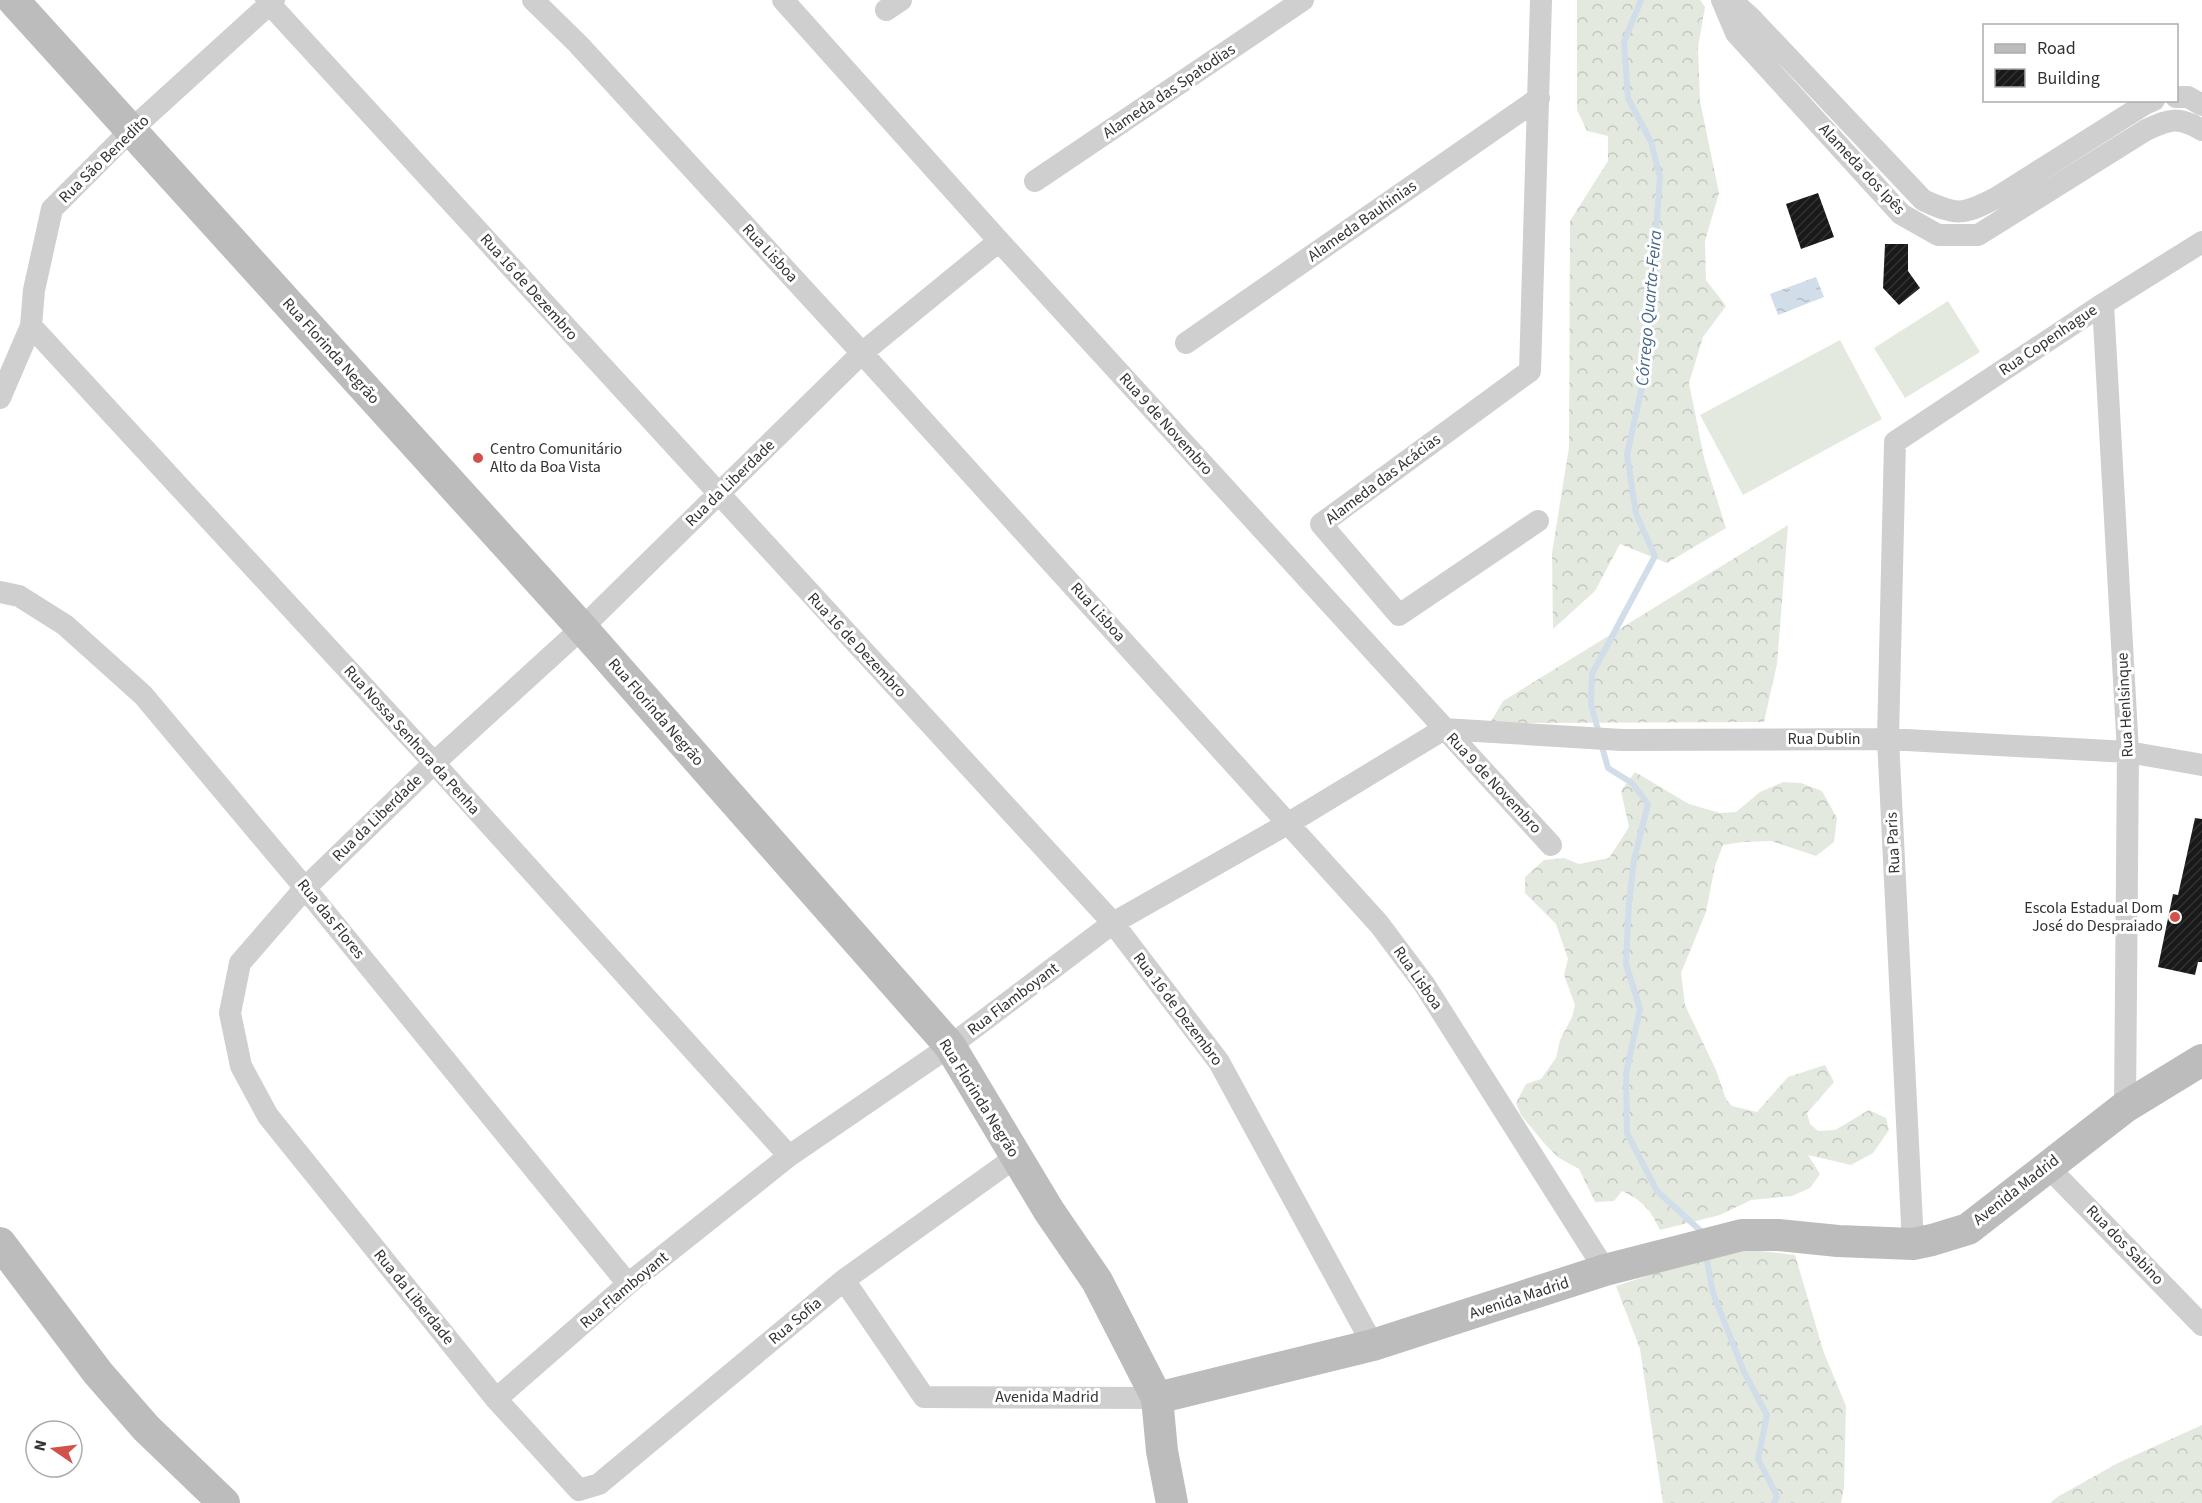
<svg xmlns="http://www.w3.org/2000/svg" width="2202" height="1503" viewBox="0 0 2202 1503" font-family="'Source Sans 3',sans-serif">
<style>
.forest{fill:url(#forest-crowns)}
.pitch{fill:#e3e9df}
.water{fill:url(#water-ripples)}
.lines{fill:none;stroke-linecap:round;stroke-linejoin:round}
.stream{stroke:#d1dde9;stroke-width:6}
.building{fill:url(#building-hatch)}
.street{stroke:#cfcfcf;stroke-width:22}
.secondary{stroke:#bcbcbc;stroke-width:32}
.poi-dot{fill:#d1514b;stroke:#fff;stroke-width:2}
.labels{text-anchor:middle;dominant-baseline:central;stroke-width:6;stroke-linejoin:round;paint-order:stroke}
.street-label{font-size:16px;fill:#323232;stroke:#fff}
.poi-label{font-size:16px;fill:#323232;stroke:#fff;text-anchor:start}
.water-label{font-size:18px;font-style:italic;fill:#48698b;stroke:#fff}
</style>
<defs>
<pattern id="forest-crowns" width="20" height="18" patternUnits="userSpaceOnUse" patternTransform="scale(1.5)"><rect width="20" height="18" fill="#e3e9df"/><path d="M2 6a3 3 0 1 1 6 0M12 15a3 3 0 1 1 6 0" fill="none" stroke="#c3c8c0"/></pattern>
<pattern id="water-ripples" width="26" height="14" patternUnits="userSpaceOnUse" patternTransform="scale(1.5)"><rect width="26" height="14" fill="#d1dde9"/><path d="M2 4q2-2 4 0t4 0M15 11q2-2 4 0t4 0" fill="none" stroke="#b4bec8"/></pattern>
<pattern id="building-hatch" width="6" height="6" patternUnits="userSpaceOnUse" patternTransform="scale(1.5)"><rect width="6" height="6" fill="#191919"/><path d="M-1 1l2-2M0 6l6-6M5 7l2-2" fill="none" stroke="#323232"/></pattern>
</defs>
<rect width="100%" height="100%" fill="#fff"/>
<!-- forest -->
<path class="forest" d="M 1577,0 L 1700,0 L 1705,7 L 1698,47 L 1700,101 L 1719,193 L 1705,241 L 1706,280 L 1726,306 L 1703,337 L 1689,383 L 1704,458 L 1726,528 L 1667,563 L 1620,544 L 1595,591 L 1553,629 L 1552,553 L 1569,447 L 1570,221 L 1608,161 L 1608,136 L 1587,131 L 1577,110 Z
M 1788,525 L 1777,664 L 1764,722 L 1490,723 L 1503,701 Z
M 1635,772 L 1689,804 L 1720,813 L 1736,812 L 1760,792 L 1783,782 L 1801,783 L 1822,791 L 1837,818 L 1834,842 L 1816,856 L 1771,841 L 1743,842 L 1723,845 L 1715,866 L 1706,912 L 1681,973 L 1685,1005 L 1716,1070 L 1726,1099 L 1732,1106 L 1757,1112 L 1788,1077 L 1825,1065 L 1834,1082 L 1807,1113 L 1810,1124 L 1818,1131 L 1835,1130 L 1869,1110 L 1886,1118 L 1889,1130 L 1873,1153 L 1851,1165 L 1808,1155 L 1820,1174 L 1810,1188 L 1792,1196 L 1751,1200 L 1720,1215 L 1660,1230 C 1650,1209 1643,1201 1622,1191 L 1614,1201 L 1595,1202 L 1579,1169 L 1559,1158 L 1545,1144 L 1521,1115 L 1516,1103 L 1526,1084 L 1541,1079 L 1556,1058 L 1560,1040 L 1572,1017 L 1575,1005 L 1564,975 L 1568,959 L 1556,924 L 1525,893 L 1525,877 L 1544,860 L 1564,858 L 1579,864 L 1609,858 L 1629,827 L 1621,791 Z
M 1751,1250 L 1795,1255 L 1824,1353 L 1846,1406 L 1844,1488 L 1841,1503 L 1663,1503 L 1640,1349 L 1616,1286 L 1715,1254 Z
M 2202,1425 L 2202,1503 L 2050,1503 L 2059,1496 L 2118,1463 Z"/>
<!-- pitch -->
<path class="pitch" d="M 1948,301 L 1980,352 L 1905,398 L 1874,348 Z
M 1840,340 L 1882,419 L 1743,495 L 1700,415 Z"/>
<!-- water -->
<path class="water" d="M 1816,277 L 1824,297 L 1778,315 L 1770,294 Z"/>
<g class="lines">
<!-- stream -->
<path class="stream" d="M 1599,733 L 1591,705 L 1592,674 L 1655,556 L 1636,514 L 1627,455 L 1646,368 L 1660,177 L 1651,142 L 1628,98 L 1624,42 L 1641,0
M 1601,743 L 1608,768 L 1632,783 L 1648,804 L 1634,860 L 1629,902 L 1626,964 L 1640,1009 L 1626,1074 L 1627,1133 L 1657,1191 L 1702,1232 L 1703,1236
M 1706,1255 L 1713,1293 L 1744,1372 L 1767,1415 L 1758,1459 L 1777,1496 L 1774,1503"/>
</g>
<!-- building -->
<path class="building" d="M 1818,193 L 1834,237 L 1801,249 L 1786,204 Z
M 1885,244 L 1908,244 L 1908,271 L 1920,288 L 1899,305 L 1883,288 Z
M 2195,818 L 2202,819 L 2202,962 L 2198,962 L 2195,975 L 2158,967 L 2173,894 L 2178,895 Z"/>
<g class="lines">
<!-- street -->
<path class="street" d="M 266,0 L 1113,923 L 1219,1062 L 1373,1345
M 533,0 L 578,44 L 862,353 L 1379,924 L 1424,984 L 1605,1270
M 783,0 L 999,241 L 1551,845
M 1722,0 L 1736,33 L 1901,214 L 1938,235 L 1978,235 L 2146,130 C 2170,119 2178,116 2202,130
M 1731,0 L 1751,18 L 1923,200 C 1957,216 1963,215 1996,198 L 2145,104 L 2154,100
M 886,10 L 901,0
M 2176,97 L 2188,97 L 2202,105
M 1035,181 L 1303,0
M 999,241 L 862,353 L 582,628 L 434,763 L 305,888 L 240,963 L 230,1013 L 241,1066 L 268,1116 L 496,1399 L 579,1490 L 599,1484 L 844,1280 L 1016,1157
M 2103,304 L 2128,752 L 2125,1107
M 31,326 L 434,763 L 789,1156
M 1186,343 L 1539,98
M 0,398 L 31,326 L 34,290 L 52,209 L 131,130 L 274,0
M 1538,521 L 1399,615 L 1321,524 L 1530,371 L 1541,0
M 0,592 L 19,596 L 65,625 L 143,695 L 305,888 L 628,1284
M 1444,729 L 1622,740 L 1888,739 L 2128,752 L 2202,765
M 2047,1166 L 2202,1325
M 1913,1244 L 1888,739 L 1895,442 L 2103,304 L 2202,242
M 844,1280 L 924,1397 L 1157,1398
M 496,1399 L 628,1284 L 789,1156 L 950,1046 L 1113,923 L 1289,823 L 1444,729"/>
<!-- secondary -->
<path class="secondary" d="M 13,0 L 582,628 L 950,1046 L 1049,1211 L 1097,1281 L 1157,1398 L 1162,1451 L 1172,1503
M 0,1243 L 98,1373 L 146,1428 L 224,1503
M 1157,1398 L 1373,1345 L 1605,1270 L 1742,1235 L 1778,1235 L 1838,1241 L 1913,1244 L 1932,1240 L 1968,1229 L 2125,1107 L 2202,1060"/>
</g>
<!-- markers -->
<g class="poi-dot">
<circle cx="478" cy="458" r="6"/>
<circle cx="2175" cy="917" r="6"/>
</g>
<g class="labels">
<!-- street labels -->
<g class="street-label">
<text transform="translate(1169 91) rotate(-34)">Alameda das Spatodias</text>
<text transform="translate(104 159) rotate(-44)">Rua São Benedito</text>
<text transform="translate(1862 169) rotate(47)">Alameda dos Ipês</text>
<text transform="translate(1362 221) rotate(-35)">Alameda Bauhinias</text>
<text transform="translate(770 253) rotate(47)">Rua Lisboa</text>
<text transform="translate(529 287) rotate(48)">Rua 16 de Dezembro</text>
<text transform="translate(2048 340) rotate(-34)">Rua Copenhague</text>
<text transform="translate(331 351) rotate(48)">Rua Florinda Negrão</text>
<text transform="translate(1166 424) rotate(48)">Rua 9 de Novembro</text>
<text transform="translate(1383 479) rotate(-37)">Alameda das Acácias</text>
<text transform="translate(730 483) rotate(-44)">Rua da Liberdade</text>
<text transform="translate(1098 612) rotate(48)">Rua Lisboa</text>
<text transform="translate(857 645) rotate(47)">Rua 16 de Dezembro</text>
<text transform="translate(2125 705) rotate(-93)">Rua Henlsinque</text>
<text transform="translate(656 712) rotate(49)">Rua Florinda Negrão</text>
<text x="1824" y="739">Rua Dublin</text>
<text transform="translate(412 740) rotate(48)">Rua Nossa Senhora da Penha</text>
<text transform="translate(1494 783) rotate(47)">Rua 9 de Novembro</text>
<text transform="translate(377 818) rotate(-44)">Rua da Liberdade</text>
<text transform="translate(1893 843) rotate(-93)">Rua Paris</text>
<text transform="translate(331 919) rotate(51)">Rua das Flores</text>
<text transform="translate(1418 978) rotate(55)">Rua Lisboa</text>
<text transform="translate(1013 999) rotate(-37)">Rua Flamboyant</text>
<text transform="translate(1178 1009) rotate(53)">Rua 16 de Dezembro</text>
<text transform="translate(979 1098) rotate(58)">Rua Florinda Negrão</text>
<text transform="translate(2016 1190) rotate(-38)">Avenida Madrid</text>
<text transform="translate(2125 1245) rotate(46)">Rua dos Sabino</text>
<text transform="translate(624 1290) rotate(-40)">Rua Flamboyant</text>
<text transform="translate(414 1297) rotate(51)">Rua da Liberdade</text>
<text transform="translate(1519 1298) rotate(-18)">Avenida Madrid</text>
<text transform="translate(795 1321) rotate(-40)">Rua Sofia</text>
<text x="1047" y="1397">Avenida Madrid</text>
</g>
<!-- poi labels -->
<g class="poi-label">
<text x="490" y="449">Centro Comunitário<tspan x="490" dy="18">Alto da Boa Vista</tspan></text>
<text x="2163" y="908" text-anchor="end">Escola Estadual Dom<tspan x="2163" dy="18">José do Despraiado</tspan></text>
</g>
<!-- water labels -->
<g class="water-label">
<text transform="translate(1649 308) rotate(-85)">Córrego Quarta-Feira</text>
</g>
</g>
<!-- legend -->
<rect x="1983" y="24" width="195" height="78" fill="#ffffff" stroke="#adadad" stroke-width="1.5"/>
<rect x="1995" y="44" width="30" height="9" fill="#bcbcbc" stroke="#adadad" stroke-width="1.5"/>
<text x="2037" y="54" font-size="18" fill="#323232">Road</text>
<rect x="1995" y="69" width="30" height="18" fill="url(#building-hatch)" stroke="#adadad" stroke-width="1.5"/>
<text x="2037" y="84" font-size="18" fill="#323232">Building</text>
<!-- north arrow -->
<g transform="translate(54 1449) rotate(284)"><circle r="28" fill="#ffffff" stroke="#adadad" stroke-width="1.5"/>
<path d="M0-4.5L10 22L0 15L-10 22Z" fill="#d1514b"/>
<text y="-9" font-size="16" font-weight="bold" text-anchor="middle" fill="#323232">N</text>
</g>
</svg>
